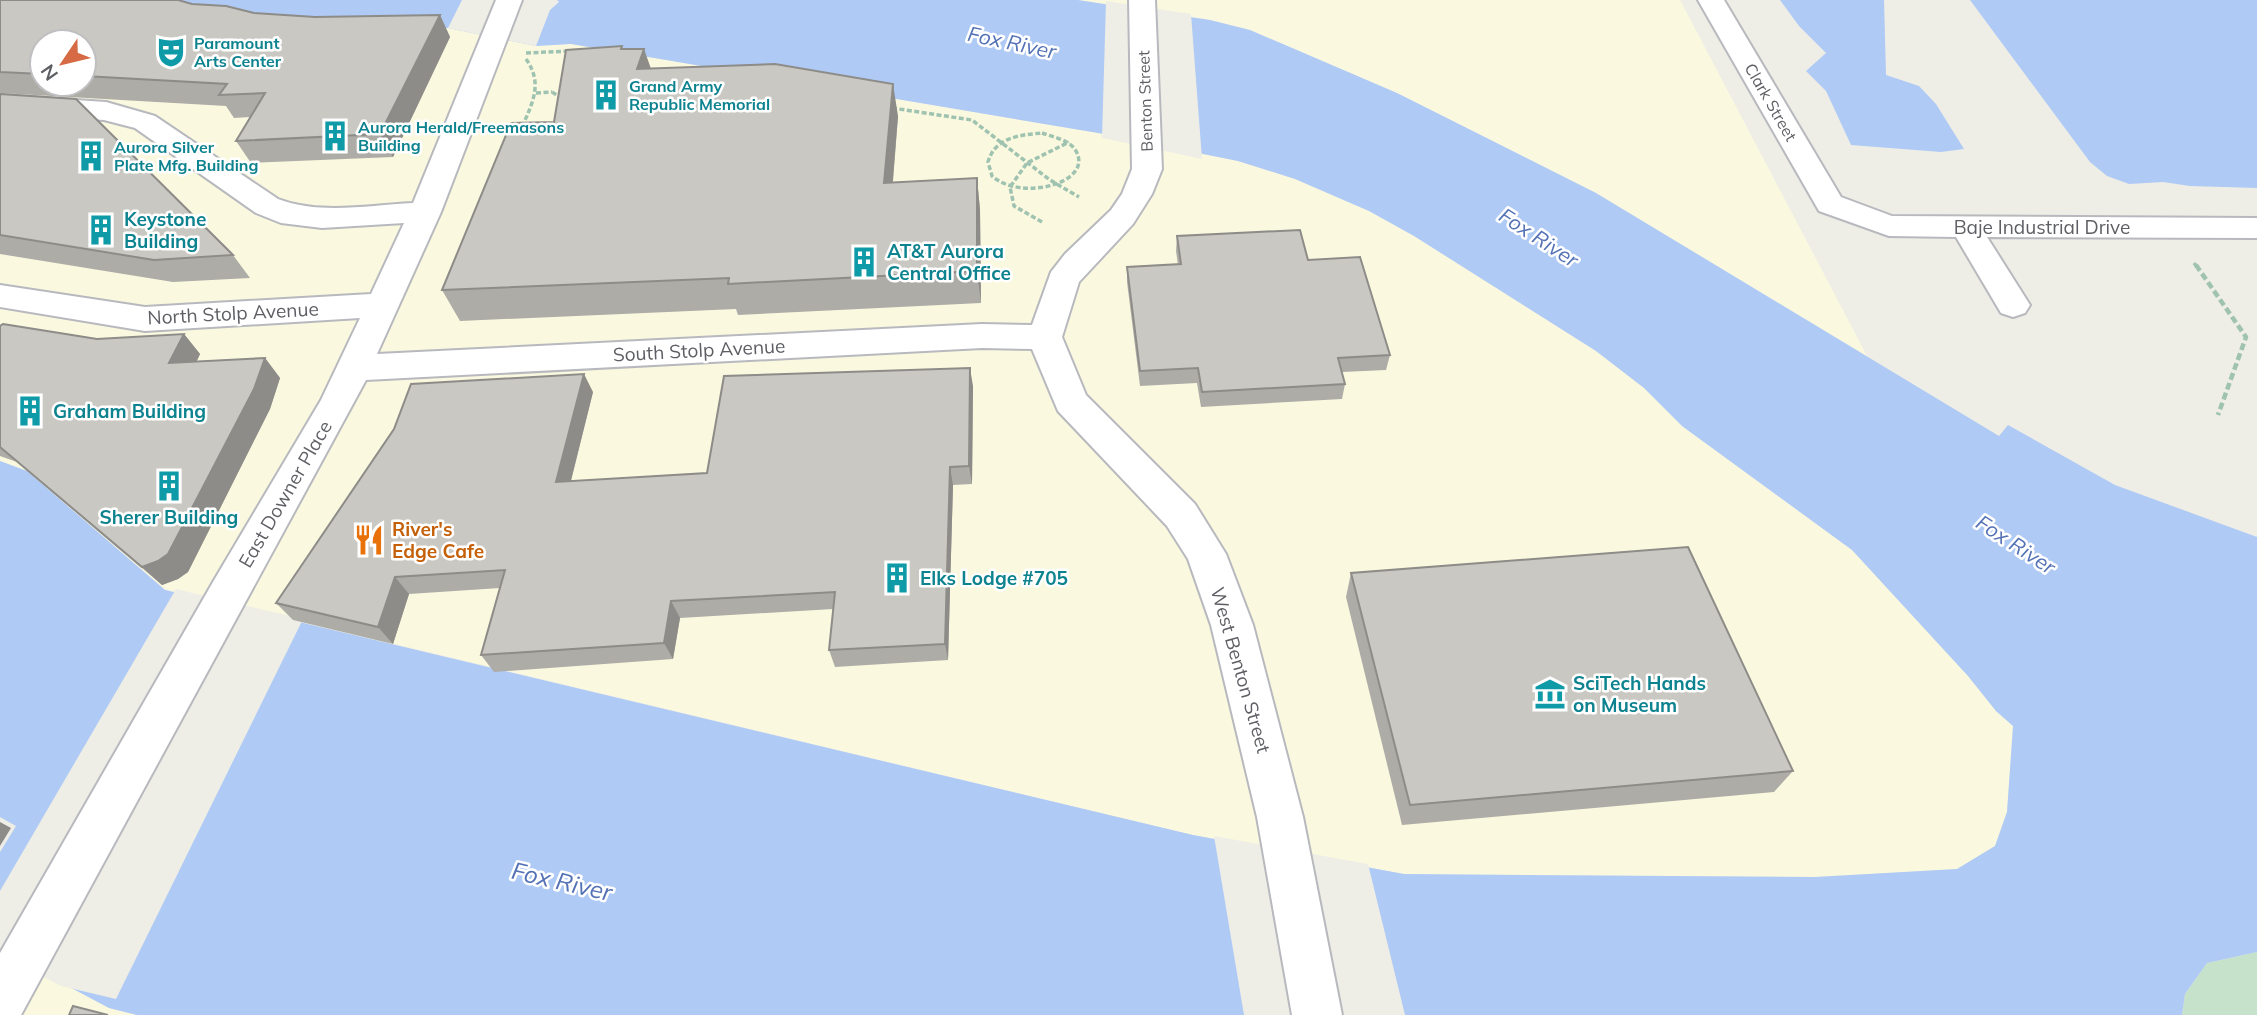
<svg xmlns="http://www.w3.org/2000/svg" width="2257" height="1015" viewBox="0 0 2257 1015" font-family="Mulish,sans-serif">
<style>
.commercial{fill:#faf9df;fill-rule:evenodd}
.green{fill:#c6e2cb}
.water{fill:#afcaf5}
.pier{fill:#eeeee6}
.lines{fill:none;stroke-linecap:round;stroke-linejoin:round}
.minor-casing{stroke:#b8b9be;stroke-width:4}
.path-far1{stroke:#9fc3b0;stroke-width:3.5;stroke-dasharray:5 2.5;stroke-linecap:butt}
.path{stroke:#9fc3b0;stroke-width:4.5;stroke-dasharray:7 3.5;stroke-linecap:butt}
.minor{fill:#fff;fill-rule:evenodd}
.wall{fill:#aeaca7;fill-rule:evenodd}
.shaded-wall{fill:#8d8c88}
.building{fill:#cac8c2;stroke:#8d8c88;stroke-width:2}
.labels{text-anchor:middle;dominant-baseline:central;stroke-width:5;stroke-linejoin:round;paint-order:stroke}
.far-culture-label{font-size:16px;font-weight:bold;fill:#0d838f;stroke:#fff;text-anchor:start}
.far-street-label{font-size:16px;fill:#5e5f64;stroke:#fff}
.culture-label{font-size:19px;font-weight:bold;fill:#0d838f;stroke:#fff;text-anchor:start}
.street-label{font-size:19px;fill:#5e5f64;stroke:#fff}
.food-label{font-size:19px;font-weight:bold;fill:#c56008;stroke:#fff;text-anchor:start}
.water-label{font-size:21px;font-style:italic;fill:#5472b6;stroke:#fff}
.near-water-label{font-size:24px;font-style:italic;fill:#5472b6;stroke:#fff}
</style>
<rect width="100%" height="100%" fill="#eeeee6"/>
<!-- commercial -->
<path class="commercial" d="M 0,0 L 111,4 L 282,15 L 352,29 L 448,28 L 536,46 L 571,44 L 1098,133 L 1238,161 L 1295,179 L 1369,211 L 1414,236 L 1596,351 L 1644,388 L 1682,426 L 1852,550 L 1968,676 L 1996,711 L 2013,726 L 2007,812 L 1995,846 L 1957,869 L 1815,877 L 1404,874 L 1193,835 L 165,589 L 27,471 L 0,461 ZM 42,42 L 84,42 L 84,84 L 42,84 Z
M 1078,0 L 1680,0 L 1867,356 L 1596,193 L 1397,93 L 1250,30 L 1210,20 Z
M 0,950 L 109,1008 L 137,1015 L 0,1015 Z"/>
<!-- green -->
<path class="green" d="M 2257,952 L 2257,1015 L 2182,1015 L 2185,994 L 2207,963 Z"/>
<!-- water -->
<path class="water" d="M 109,0 L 1078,0 L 1210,20 L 1250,30 L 1397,93 L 1596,193 L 1999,436 L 2008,425 L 2115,485 L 2257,537 L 2257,952 L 2207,963 L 2185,994 L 2182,1015 L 137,1015 L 109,1008 L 0,950 L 0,852 L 16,826 L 0,817 L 0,461 L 27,471 L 165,590 L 1193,835 L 1404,874 L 1815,877 L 1957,869 L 1995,846 L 2007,812 L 2013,726 L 1996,711 L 1968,676 L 1852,550 L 1682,426 L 1644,388 L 1596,351 L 1414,236 L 1369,211 L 1295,179 L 1238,161 L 1098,133 L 571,44 L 536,46 L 448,28 L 352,29 L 284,22 L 281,15 L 111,3 Z
M 1780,0 L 1884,0 L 1886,75 L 1919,86 L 1936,104 L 1964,149 L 1941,152 L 1851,145 L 1826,91 L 1806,71 L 1826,53 L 1799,26 Z
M 1970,0 L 2257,0 L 2257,188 L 2190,186 L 2163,182 L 2129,184 L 2107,176 L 2090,162 Z"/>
<!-- pier -->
<path class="pier" d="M 462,0 L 557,0 L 559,2 L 550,10 L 536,46 L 448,28 Z
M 1106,1 L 1191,14 L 1202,159 L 1102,138 Z
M 176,589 L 303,619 L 116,999 L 61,986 L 0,954 L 0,891 Z
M 1214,836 L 1368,864 L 1405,1015 L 1244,1015 Z"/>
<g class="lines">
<!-- minor casing -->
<g class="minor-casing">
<path id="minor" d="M 496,0 L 522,0 L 441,212 L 377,354 L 982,324 L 1032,325 L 1051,272 L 1065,254 L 1111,210 L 1122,194 L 1132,169 L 1129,0 L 1155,0 L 1162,169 L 1152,194 L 1133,224 L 1079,282 L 1062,337 L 1086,395 L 1195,504 L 1226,554 L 1253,625 L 1303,817 L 1342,1015 L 1292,1015 L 1257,817 L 1211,625 L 1188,559 L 1167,526 L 1058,411 L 1032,349 L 982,348 L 366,380 L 21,1015 L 0,1015 L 0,953 L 213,582 L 321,400 L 360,318 L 145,331 L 0,307 L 0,285 L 145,307 L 371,294 L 404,223 L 322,228 L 281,223 L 256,213 L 135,128 L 104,120 L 0,113 L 0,95 L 106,102 L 155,116 L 278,199 C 320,215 369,205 413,203 Z
M 1698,0 L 1724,0 L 1841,197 L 1892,216 L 2257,218 L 2257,238 L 1987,237 L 2030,305 L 2025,313 L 2013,317 L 2001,313 L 1956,237 L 1889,236 L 1819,211 Z"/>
</g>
<!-- path-far1 -->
<path class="path-far1" d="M 526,53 L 570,51
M 552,92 L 563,99
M 536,93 L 552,92
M 892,108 L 972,120 L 1050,180 L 1079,197
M 522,127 C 533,102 543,83 526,59
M 1042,133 C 1053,137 1070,140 1076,151 C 1094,183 1021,202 992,176 L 988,162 C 995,137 1020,135 1042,133 Z
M 1042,222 L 1014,206 L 1010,187 L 1027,163 L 1069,142
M 2194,263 L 2197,267"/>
<!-- path -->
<path class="path" d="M 2196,265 L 2246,337 L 2218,415"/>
<!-- minor -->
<use href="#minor" class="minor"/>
</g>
<!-- wall -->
<path class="wall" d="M 0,0 L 192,4 L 254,13 L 315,17 L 440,15 L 450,37 L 393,157 L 251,163 L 236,141 L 250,117 L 234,118 L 226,106 L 0,93 ZM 42,42 L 84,42 L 84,84 L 42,84 Z
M 622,46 L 623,49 L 651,69 L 898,116 L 893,182 L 977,178 L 980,210 L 981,303 L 738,315 L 736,309 L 460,321 L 442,290 Z
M 0,94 L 233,255 L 250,278 L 173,282 L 0,254 Z
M 1177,236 L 1308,260 L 1390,355 L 1386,370 L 1342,372 L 1345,384 L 1342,399 L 1201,407 L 1197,383 L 1140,386 L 1127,282 L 1127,267 L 1178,265 L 1176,251 Z
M 0,326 L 97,339 L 184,334 L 200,354 L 197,361 L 265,358 L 280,378 L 270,409 L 188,572 L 178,579 L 162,585 L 17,462 L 0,456 Z
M 973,386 L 972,484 L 953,485 L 948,660 L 835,667 L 829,650 L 833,609 L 680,618 L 673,659 L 494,672 L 481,655 L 500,588 L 409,594 L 393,644 L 293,620 L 276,603 L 593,392 L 571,481 L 707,473 Z
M 1351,573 L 1793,771 L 1774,792 L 1402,825 L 1346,597 Z"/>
<!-- shaded-wall -->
<path class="shaded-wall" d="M 440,15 L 450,37 L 393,157 L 380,134 Z
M 644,49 L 655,80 L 637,69 Z
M 893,84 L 898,116 L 890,214 L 884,183 Z
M 977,178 L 980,210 L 981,303 L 977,271 Z
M 184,334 L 200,354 L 186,382 L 169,363 Z
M 265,358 L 280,378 L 270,409 L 188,572 L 178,579 L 162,585 L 142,567 Z
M 970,368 L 973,386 L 972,484 L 969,466 Z
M 584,374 L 593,392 L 566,500 L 556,482 Z
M 950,467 L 953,485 L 948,660 L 945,644 Z
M 395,577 L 409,594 L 393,644 L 378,627 Z
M 671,601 L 680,618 L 673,659 L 664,643 Z
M 0,822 L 11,828 L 0,846 Z"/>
<!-- building -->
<path class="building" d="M 0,0 L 178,0 L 192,4 L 226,6 L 254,13 L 315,17 L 440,15 L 380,134 L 236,141 L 265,93 L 219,95 L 227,84 L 84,76 L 84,42 L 42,42 L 42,74 L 0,72 Z
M 622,46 L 621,49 L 644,49 L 637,69 L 775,64 L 893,84 L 884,183 L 977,178 L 977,271 L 728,284 L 729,278 L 442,290 L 511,123 L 554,122 L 566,50 Z
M 0,94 L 76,99 L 233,255 L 154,260 L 0,235 Z
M 1300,230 L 1308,260 L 1360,257 L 1390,355 L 1338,358 L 1345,384 L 1202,392 L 1198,368 L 1140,371 L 1127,267 L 1181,264 L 1177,236 Z
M 3,324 L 97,339 L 184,334 L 169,363 L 265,358 L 254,389 L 168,554 L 158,561 L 142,567 L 0,447 L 0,326 Z
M 970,368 L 969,466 L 950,467 L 945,644 L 829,650 L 835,592 L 671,601 L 664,643 L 481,655 L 505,570 L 395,577 L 378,627 L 276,603 L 394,429 L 411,384 L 584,374 L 556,482 L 707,473 L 724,376 Z
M 1688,547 L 1793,771 L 1410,805 L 1351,573 Z
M 73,1006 L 108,1015 L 69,1015 Z"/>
<!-- icons -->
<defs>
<g id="theatre-bare" transform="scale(2.415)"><path d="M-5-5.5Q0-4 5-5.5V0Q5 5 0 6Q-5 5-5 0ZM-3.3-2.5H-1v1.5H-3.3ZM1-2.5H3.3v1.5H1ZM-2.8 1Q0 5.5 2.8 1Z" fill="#0f9aa8" stroke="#fff" stroke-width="2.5" paint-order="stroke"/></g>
<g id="building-bare" transform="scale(2.415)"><path d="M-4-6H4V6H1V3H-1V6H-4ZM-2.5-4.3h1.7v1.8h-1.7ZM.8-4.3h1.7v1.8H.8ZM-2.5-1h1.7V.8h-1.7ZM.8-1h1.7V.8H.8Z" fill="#0f9aa8" stroke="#fff" stroke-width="2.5" paint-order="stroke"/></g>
<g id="restaurant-bare" transform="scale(2.415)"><path d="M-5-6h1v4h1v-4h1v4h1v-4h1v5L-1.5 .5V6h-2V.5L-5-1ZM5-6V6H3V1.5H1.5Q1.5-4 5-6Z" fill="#e8710a" stroke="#fff" stroke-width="2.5" paint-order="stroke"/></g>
<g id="museum-bare" transform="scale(2.415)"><path d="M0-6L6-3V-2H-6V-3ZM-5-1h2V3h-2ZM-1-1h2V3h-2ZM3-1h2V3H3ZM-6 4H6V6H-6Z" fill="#0f9aa8" stroke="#fff" stroke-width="2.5" paint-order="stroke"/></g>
</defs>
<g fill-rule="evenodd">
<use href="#theatre-bare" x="171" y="52"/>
<use href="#building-bare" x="606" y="95"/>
<use href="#building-bare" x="335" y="136"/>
<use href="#building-bare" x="91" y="156"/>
<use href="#building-bare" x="101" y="230"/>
<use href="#building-bare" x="864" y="262"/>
<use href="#building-bare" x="30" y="411"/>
<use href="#building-bare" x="169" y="486"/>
<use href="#restaurant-bare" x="369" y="540"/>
<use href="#building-bare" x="897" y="578"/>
<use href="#museum-bare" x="1550" y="694"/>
</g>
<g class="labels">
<!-- far-culture labels -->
<g class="far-culture-label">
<text x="194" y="43">Paramount<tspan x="194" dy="18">Arts Center</tspan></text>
<text x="629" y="86">Grand Army<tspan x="629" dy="18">Republic Memorial</tspan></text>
<text x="358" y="127">Aurora Herald/Freemasons<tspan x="358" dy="18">Building</tspan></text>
<text x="114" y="147">Aurora Silver<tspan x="114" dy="18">Plate Mfg. Building</tspan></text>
</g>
<!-- far-street labels -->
<g class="far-street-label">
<text transform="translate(1145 101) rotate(-92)">Benton Street</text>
<text transform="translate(1771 102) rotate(60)">Clark Street</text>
</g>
<!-- culture labels -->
<g class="culture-label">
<text x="124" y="219">Keystone<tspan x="124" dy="22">Building</tspan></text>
<text x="887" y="251">AT&amp;T Aurora<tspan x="887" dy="22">Central Office</tspan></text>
<text x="53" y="411">Graham Building</text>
<text x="169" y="517" text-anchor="middle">Sherer Building</text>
<text x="920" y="578">Elks Lodge #705</text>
<text x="1573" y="683">SciTech Hands<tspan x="1573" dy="22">on Museum</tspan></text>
</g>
<!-- street labels -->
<g class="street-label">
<text x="2042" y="227">Baje Industrial Drive</text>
<text transform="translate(233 313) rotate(-3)">North Stolp Avenue</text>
<text transform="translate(699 350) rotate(-3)">South Stolp Avenue</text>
<text transform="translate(285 494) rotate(-60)">East Downer Place</text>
<text transform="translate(1241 670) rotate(74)">West Benton Street</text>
</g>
<!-- food labels -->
<g class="food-label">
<text x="392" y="529">River's<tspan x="392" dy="22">Edge Cafe</tspan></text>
</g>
<!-- water labels -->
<g class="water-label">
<text transform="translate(1012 42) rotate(12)">Fox River</text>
<text transform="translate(1539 237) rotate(33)">Fox River</text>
<text transform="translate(2016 544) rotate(33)">Fox River</text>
</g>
<!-- near-water labels -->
<g class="near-water-label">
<text transform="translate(562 881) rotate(13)">Fox River</text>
</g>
</g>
<!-- north arrow -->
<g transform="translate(63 63) rotate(235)"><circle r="33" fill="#ffffff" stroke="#bfbfc1" stroke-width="2"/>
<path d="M0-5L12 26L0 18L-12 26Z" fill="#d56a45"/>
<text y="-10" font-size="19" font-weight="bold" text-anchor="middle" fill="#5e5f64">N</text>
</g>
</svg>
